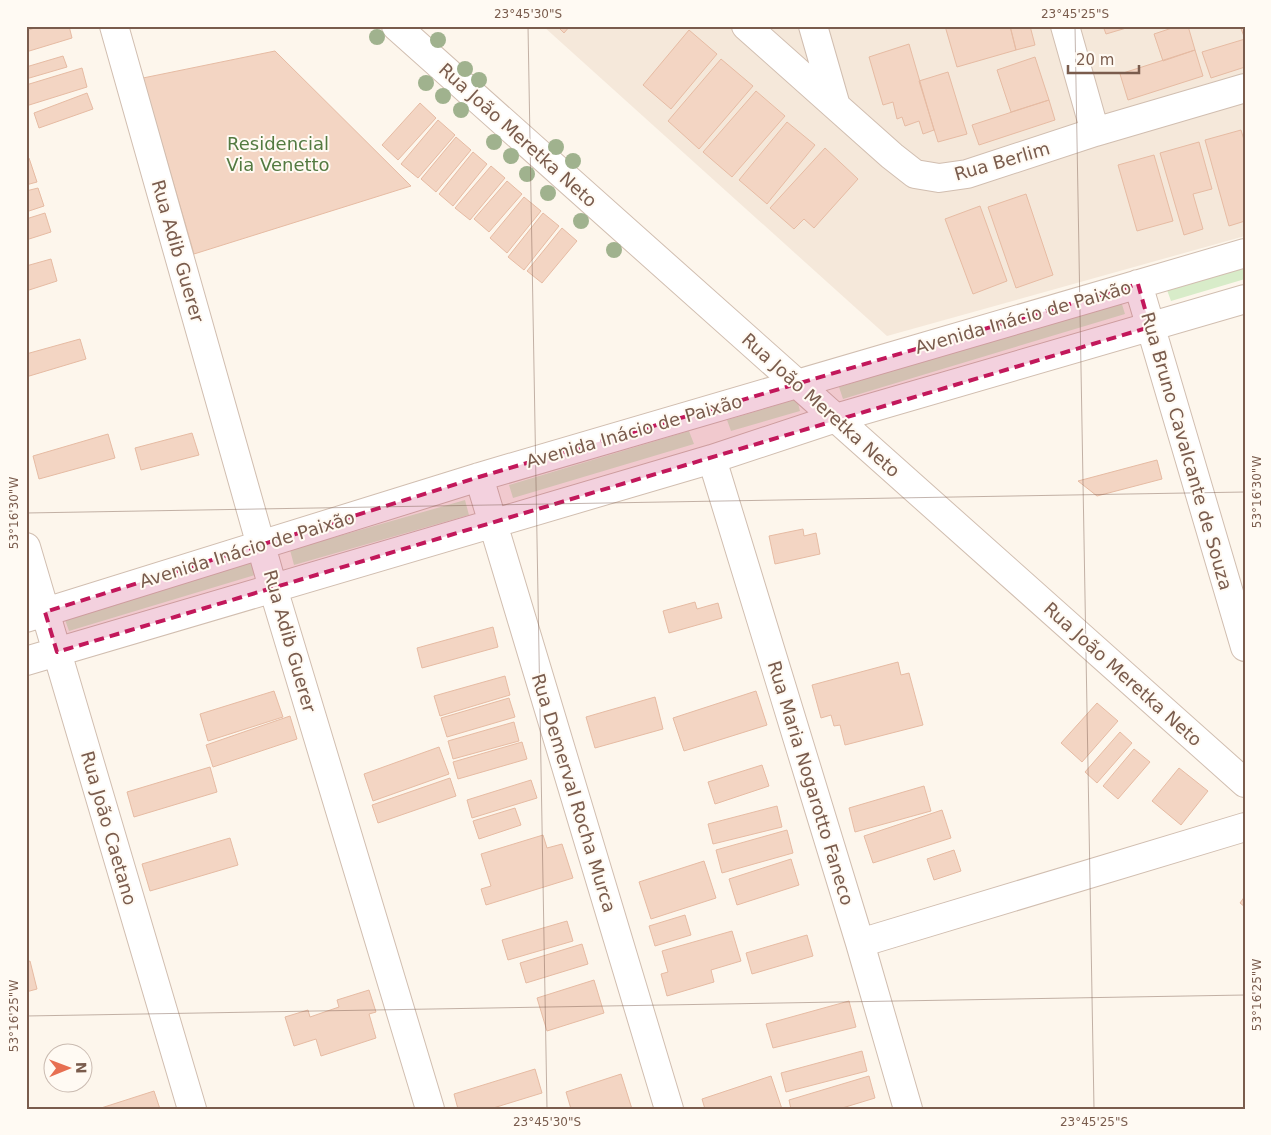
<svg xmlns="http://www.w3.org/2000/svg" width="1271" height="1135" viewBox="0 0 1271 1135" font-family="'DejaVu Sans',sans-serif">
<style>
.residential{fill:#f5e8da}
.green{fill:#d8ecc9}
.building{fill:#f3d5c3;stroke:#e6bba3}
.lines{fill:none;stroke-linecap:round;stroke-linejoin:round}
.minor-casing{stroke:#d1beb0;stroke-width:30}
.minor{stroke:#fff;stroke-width:28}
.tree{fill:#a0b28e}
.marked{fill:#c2185b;fill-opacity:0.2;stroke:#c2185b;stroke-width:4;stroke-dasharray:10 6;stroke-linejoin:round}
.ticks{fill:none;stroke:#7a5c4d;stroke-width:1;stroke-opacity:0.45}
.labels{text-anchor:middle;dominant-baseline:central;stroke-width:4;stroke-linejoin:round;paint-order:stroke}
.street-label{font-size:18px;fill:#7a5c4d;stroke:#fffaf3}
.park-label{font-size:18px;fill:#537a41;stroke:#fffaf3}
.neatline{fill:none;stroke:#7a5c4d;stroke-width:2}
.ticks-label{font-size:12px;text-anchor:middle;fill:#7a5c4d}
</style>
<rect width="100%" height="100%" fill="#fdf6ec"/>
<!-- residential -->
<path class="residential" d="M 543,26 L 1245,26 L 1245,236 L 887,336 Z"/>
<!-- green -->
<path class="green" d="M 1245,266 L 1245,279 L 1171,301 L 1167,290 Z
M 1121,301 L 1125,314 L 843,399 L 839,387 Z
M 797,399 L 800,411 L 731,431 L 727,420 Z
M 689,431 L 694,444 L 513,498 L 509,485 Z
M 465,500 L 469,515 L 294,565 L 290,550 Z
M 250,561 L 255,575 L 69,631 L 64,617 Z"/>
<!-- building -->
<path class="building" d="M 40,26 L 69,26 L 72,38 L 26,52 L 26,31 Z
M 557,26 L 570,26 L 564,33 Z
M 945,26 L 1010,26 L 1016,50 L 957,67 Z
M 1010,26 L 1030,26 L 1035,45 L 1016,50 Z
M 1103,26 L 1133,26 L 1106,34 Z
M 1178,26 L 1188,26 L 1195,50 L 1163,61 L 1154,34 Z
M 1240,26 L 1245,26 L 1245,39 Z
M 689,30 L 717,54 L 671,109 L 643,85 Z
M 1245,39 L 1245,67 L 1211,78 L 1202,52 Z
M 909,44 L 934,130 L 923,134 L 919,121 L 905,126 L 902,117 L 897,119 L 893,102 L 883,105 L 869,57 Z
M 1195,50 L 1203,76 L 1128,100 L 1120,74 Z
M 275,51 L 411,186 L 194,254 L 143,78 Z
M 63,56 L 67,67 L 26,79 L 26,67 Z
M 1035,57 L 1049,100 L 1011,112 L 997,70 Z
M 721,59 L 753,86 L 699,149 L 668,121 Z
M 82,68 L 87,87 L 26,106 L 26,85 Z
M 948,72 L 967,134 L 938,142 L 919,81 Z
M 756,91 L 785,116 L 732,177 L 703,152 Z
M 87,93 L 93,109 L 39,128 L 34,113 Z
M 1049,100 L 1055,120 L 979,145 L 972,125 Z
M 420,103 L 436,118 L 398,160 L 382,145 Z
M 438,120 L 455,135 L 418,178 L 401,164 Z
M 787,122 L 815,145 L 767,204 L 739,180 Z
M 1241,130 L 1245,143 L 1245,221 L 1229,226 L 1205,140 Z
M 456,137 L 471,150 L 436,192 L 421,179 Z
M 1199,142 L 1212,189 L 1193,194 L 1203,229 L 1184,235 L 1160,153 Z
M 825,148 L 858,179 L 814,228 L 804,219 L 794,229 L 770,208 Z
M 473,152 L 487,164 L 453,206 L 439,194 Z
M 1154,155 L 1173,221 L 1137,231 L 1118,165 Z
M 29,158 L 37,182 L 26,185 L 26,159 Z
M 491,166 L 505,178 L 470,220 L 455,208 Z
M 507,181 L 522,194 L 489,232 L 474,219 Z
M 38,188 L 44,206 L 26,212 L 26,191 Z
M 1026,194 L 1053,275 L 1016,288 L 988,207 Z
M 524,197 L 541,211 L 507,253 L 490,238 Z
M 980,206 L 1007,281 L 973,294 L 945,219 Z
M 45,213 L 51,232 L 26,240 L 26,219 Z
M 543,213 L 559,226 L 524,270 L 508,257 Z
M 562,228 L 577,241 L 542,283 L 527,271 Z
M 51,259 L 57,281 L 26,291 L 26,266 Z
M 80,339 L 86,359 L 26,377 L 26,354 Z
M 192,433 L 199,455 L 141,470 L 135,448 Z
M 108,434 L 115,458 L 39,479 L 33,456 Z
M 1157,460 L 1162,479 L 1097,496 L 1078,481 Z
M 803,529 L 804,536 L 816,533 L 820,554 L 775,564 L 769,536 Z
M 695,602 L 697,609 L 718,603 L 722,618 L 669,633 L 663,611 Z
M 493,627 L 498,647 L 422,668 L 417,648 Z
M 898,662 L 901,675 L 909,673 L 923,725 L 845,745 L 840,725 L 834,726 L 831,715 L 821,718 L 812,685 Z
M 505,676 L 510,695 L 440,716 L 434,696 Z
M 274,691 L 283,717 L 208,741 L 200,714 Z
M 756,691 L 767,725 L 684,751 L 673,718 Z
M 655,697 L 663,729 L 595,748 L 586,717 Z
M 509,698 L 515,717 L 447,737 L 441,718 Z
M 1097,703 L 1118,721 L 1082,762 L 1061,743 Z
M 290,716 L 297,739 L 213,767 L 206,745 Z
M 514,722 L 519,741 L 453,759 L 448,741 Z
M 1120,732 L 1132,743 L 1097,783 L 1085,772 Z
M 522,742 L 527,759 L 458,779 L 453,762 Z
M 439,747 L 449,774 L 373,801 L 364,774 Z
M 1134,749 L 1150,762 L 1118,799 L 1103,786 Z
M 762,765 L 769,786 L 715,804 L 708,782 Z
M 210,767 L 217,792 L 134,817 L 127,792 Z
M 1179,768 L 1208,791 L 1181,825 L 1152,801 Z
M 450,778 L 456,796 L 378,823 L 372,805 Z
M 531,780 L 537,798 L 472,818 L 467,800 Z
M 924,786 L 931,811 L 855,832 L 849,808 Z
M 777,806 L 782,827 L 713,844 L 708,824 Z
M 515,808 L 521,825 L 479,839 L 473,821 Z
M 942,810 L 951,838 L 873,863 L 864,836 Z
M 787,830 L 793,853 L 722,873 L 716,850 Z
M 543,835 L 547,848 L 562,844 L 573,878 L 486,905 L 481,889 L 491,886 L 481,854 Z
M 230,838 L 238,865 L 150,891 L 142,864 Z
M 954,850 L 961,871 L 934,880 L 927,859 Z
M 791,859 L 799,885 L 737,905 L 729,879 Z
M 704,861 L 716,898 L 651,919 L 639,882 Z
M 1245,896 L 1245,907 L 1240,903 Z
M 685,915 L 691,935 L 655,946 L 649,926 Z
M 567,921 L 573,941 L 508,960 L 502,940 Z
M 732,931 L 741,961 L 711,970 L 714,982 L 667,996 L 661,974 L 668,972 L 662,951 Z
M 807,935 L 813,956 L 752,974 L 746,953 Z
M 582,944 L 588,964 L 526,983 L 520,963 Z
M 30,961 L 37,989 L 26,992 L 26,962 Z
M 594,980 L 604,1013 L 547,1031 L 537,998 Z
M 369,990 L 376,1012 L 369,1014 L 376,1038 L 321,1056 L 316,1039 L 294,1046 L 285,1017 L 308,1010 L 310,1017 L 339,1007 L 337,1000 Z
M 849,1001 L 856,1027 L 773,1048 L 766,1024 Z
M 862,1051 L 867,1071 L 786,1092 L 781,1073 Z
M 535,1069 L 542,1093 L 490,1109 L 458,1109 L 454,1094 Z
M 621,1074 L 632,1109 L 571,1109 L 566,1092 Z
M 771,1076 L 782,1109 L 705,1109 L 702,1099 Z
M 869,1076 L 875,1098 L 839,1109 L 791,1109 L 789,1100 Z
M 154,1091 L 160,1109 L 98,1109 Z"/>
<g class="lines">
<!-- minor casing -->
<g class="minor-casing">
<path id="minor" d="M 114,26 L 273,588 L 430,1109
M 396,26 L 1245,783
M 746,26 L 892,156 L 915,174 L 939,178 L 967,174 L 1095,132 L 1245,88
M 813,26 L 836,106
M 1065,26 L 1095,132
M 1138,284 L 1245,647
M 712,459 L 860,943 L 908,1109
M 479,477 L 669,1109
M 26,547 L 192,1109
M 26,618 L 479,477 L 1245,253
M 26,661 L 712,459 L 836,418 L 1245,299
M 860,943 L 1245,827"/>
</g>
<!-- minor -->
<use href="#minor" class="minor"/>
</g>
<!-- trees -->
<g class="tree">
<circle cx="377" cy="37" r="8"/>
<circle cx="438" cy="40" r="8"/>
<circle cx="465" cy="69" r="8"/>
<circle cx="479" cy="80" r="8"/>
<circle cx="426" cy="83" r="8"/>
<circle cx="443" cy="96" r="8"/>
<circle cx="461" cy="110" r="8"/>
<circle cx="494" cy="142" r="8"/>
<circle cx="556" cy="147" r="8"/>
<circle cx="511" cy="156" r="8"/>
<circle cx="573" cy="161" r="8"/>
<circle cx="527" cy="174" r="8"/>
<circle cx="548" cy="193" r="8"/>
<circle cx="581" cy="221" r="8"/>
<circle cx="614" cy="250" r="8"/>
</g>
<!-- marked area -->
<path class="marked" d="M 1138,284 L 1150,327 L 57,652 L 45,612 L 479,477 Z"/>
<!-- ticks -->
<path class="ticks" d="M 528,26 L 547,1109M 1075,26 L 1094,1109M 26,513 L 1245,492M 26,1016 L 1245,995"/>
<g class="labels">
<!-- street labels -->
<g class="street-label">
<text transform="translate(518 135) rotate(42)">Rua João Meretka Neto</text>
<text transform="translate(1002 161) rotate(-16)">Rua Berlim</text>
<text transform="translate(178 251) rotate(74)">Rua Adib Guerer</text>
<text transform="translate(1023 317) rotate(-16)">Avenida Inácio de Paixão</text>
<text transform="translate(821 405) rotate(42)">Rua João Meretka Neto</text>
<text transform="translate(634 431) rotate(-16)">Avenida Inácio de Paixão</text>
<text transform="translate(1187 451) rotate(74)">Rua Bruno Cavalcante de Souza</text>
<text transform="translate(247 549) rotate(-17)">Avenida Inácio de Paixão</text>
<text transform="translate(290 641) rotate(74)">Rua Adib Guerer</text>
<text transform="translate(1123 674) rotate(42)">Rua João Meretka Neto</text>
<text transform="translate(811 783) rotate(73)">Rua Maria Nogarotto Faneco</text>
<text transform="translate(574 793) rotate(73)">Rua Demerval Rocha Murca</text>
<text transform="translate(109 828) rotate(74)">Rua João Caetano</text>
</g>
<!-- park labels -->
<g class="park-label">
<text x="278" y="143">Residencial<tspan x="278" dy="21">Via Venetto</tspan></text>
</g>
</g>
<!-- border -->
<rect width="1271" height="1135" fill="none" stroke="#fffaf3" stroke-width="55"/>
<!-- north arrow -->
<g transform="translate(68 1068) rotate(89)"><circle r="24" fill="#fffaf3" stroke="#cabbb1"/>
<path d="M0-4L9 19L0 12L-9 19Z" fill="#e76f51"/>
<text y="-8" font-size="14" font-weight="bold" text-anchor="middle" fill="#7a5c4d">N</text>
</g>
<!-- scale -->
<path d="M1068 65v8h71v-8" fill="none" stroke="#7a5c4d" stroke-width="2.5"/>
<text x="1076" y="65" font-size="15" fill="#7a5c4d" stroke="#fffaf3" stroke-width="4" paint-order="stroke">20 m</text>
<rect x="28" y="28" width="1216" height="1080" class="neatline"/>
<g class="ticks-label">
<text x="528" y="18">23°45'30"S</text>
<text x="1075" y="18">23°45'25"S</text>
<text transform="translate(1257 492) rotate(-90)" y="4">53°16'30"W</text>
<text transform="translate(14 513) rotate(-90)" y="4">53°16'30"W</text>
<text transform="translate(1257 995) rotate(-90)" y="4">53°16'25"W</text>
<text transform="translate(14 1016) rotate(-90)" y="4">53°16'25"W</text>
<text x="547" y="1126">23°45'30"S</text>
<text x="1094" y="1126">23°45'25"S</text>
</g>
</svg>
